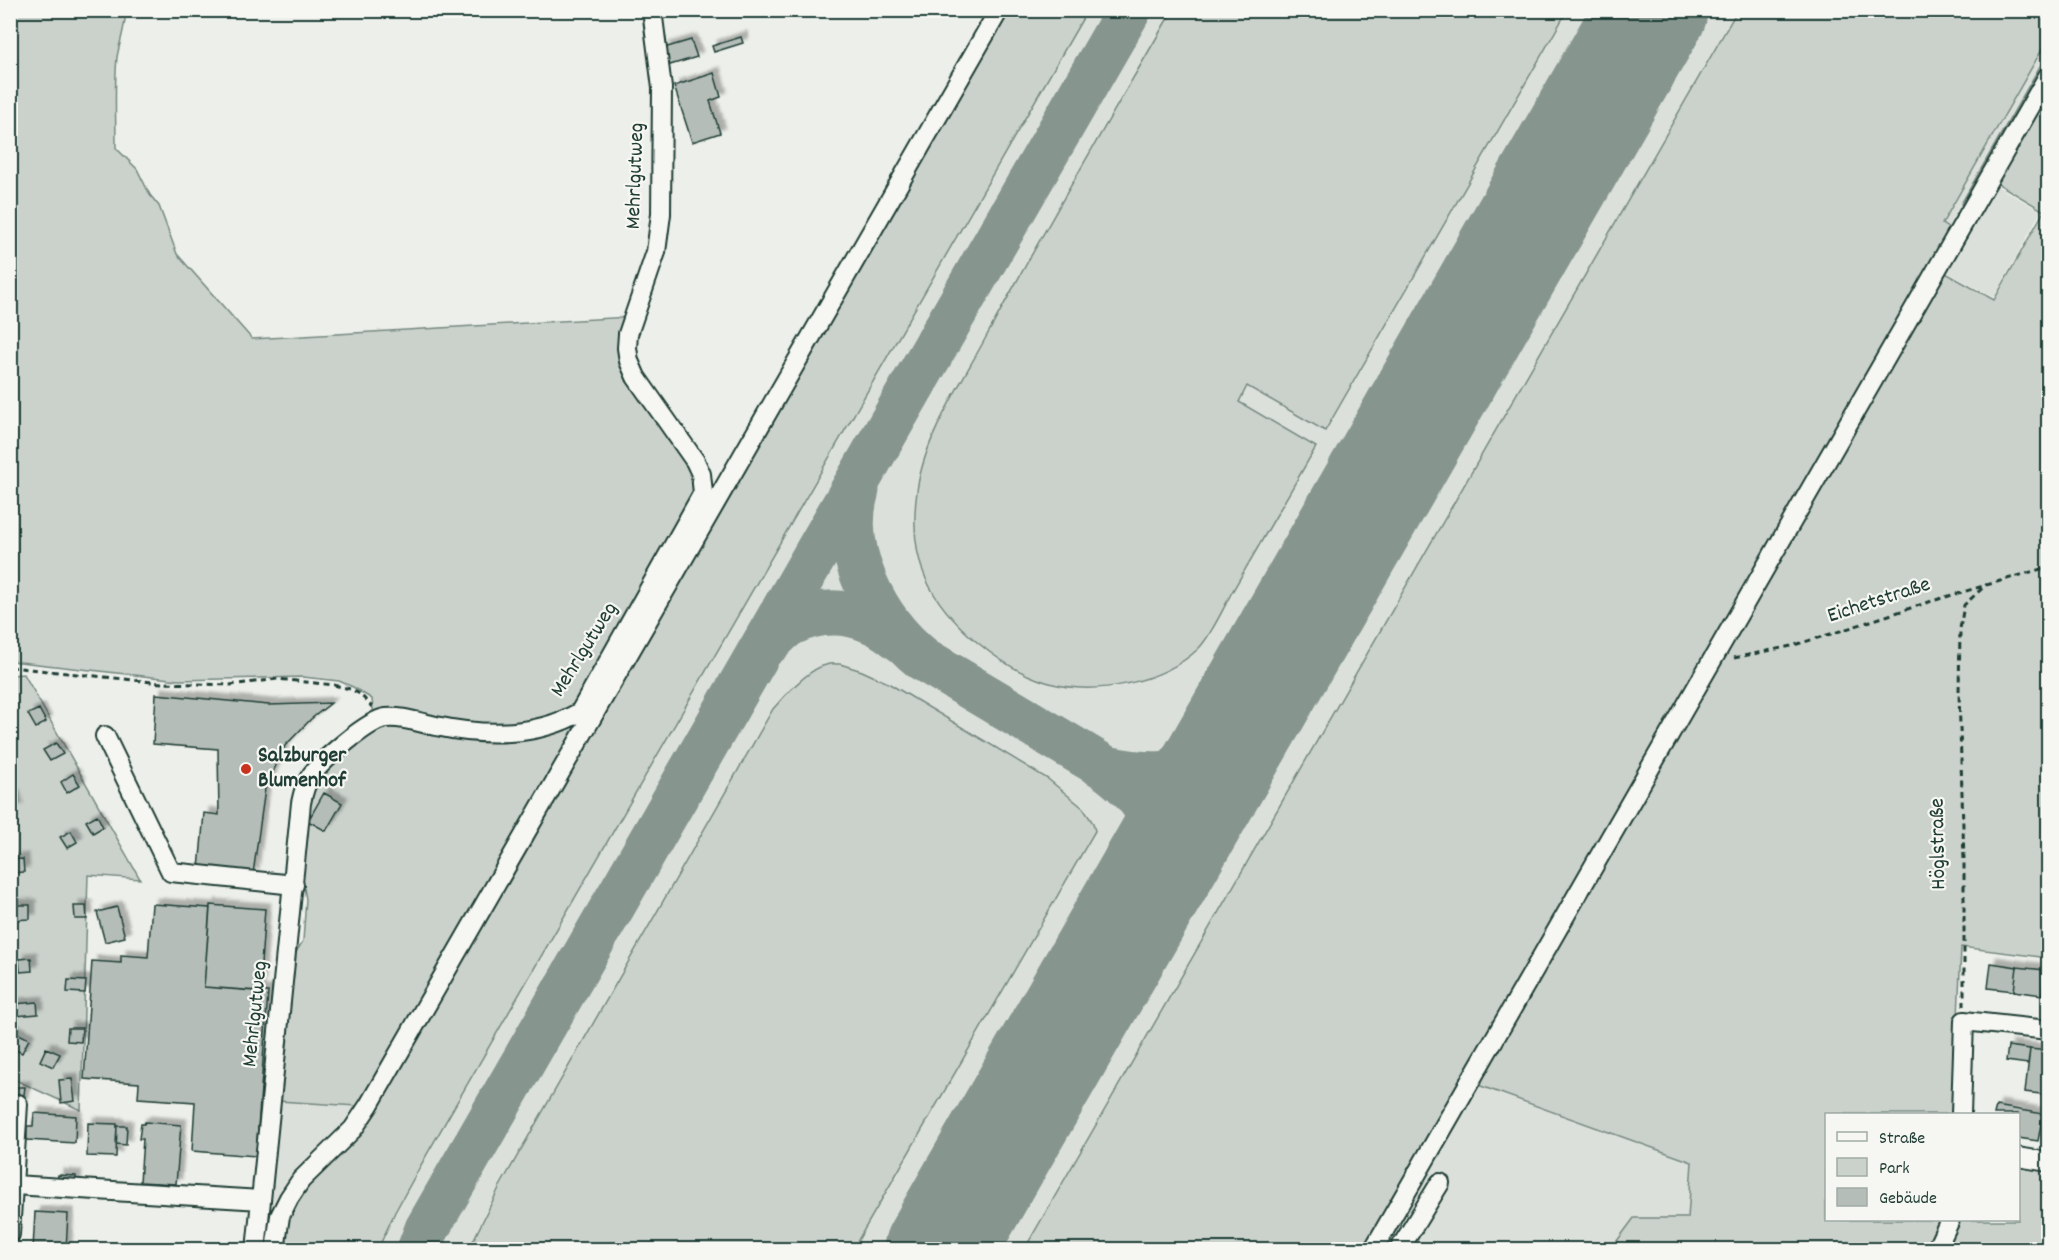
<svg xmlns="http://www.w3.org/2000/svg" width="2059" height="1260" viewBox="0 0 2059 1260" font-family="Dekko,sans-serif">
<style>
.built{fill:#dce0db}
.green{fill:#cbd2cc;stroke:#758880;stroke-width:1.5}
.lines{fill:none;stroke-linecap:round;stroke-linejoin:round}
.taxiway{stroke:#86968f;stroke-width:45}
.runway{stroke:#86968f;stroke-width:111}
.building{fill:#b4bdb8;stroke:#1f3d34;stroke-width:1.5;filter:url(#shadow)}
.minor-casing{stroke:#1f3d34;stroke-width:22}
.path{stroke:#1f3d34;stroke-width:3;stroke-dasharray:6 4.5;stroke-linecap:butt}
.minor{stroke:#f6f6f2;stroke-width:18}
.poi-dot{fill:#c8321e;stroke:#f6f6f2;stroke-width:2}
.labels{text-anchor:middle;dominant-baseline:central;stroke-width:4.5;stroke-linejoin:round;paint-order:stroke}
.street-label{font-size:22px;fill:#1f3d34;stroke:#f6f6f2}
.poi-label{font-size:22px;font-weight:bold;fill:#1f3d34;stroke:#f6f6f2;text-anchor:start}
</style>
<defs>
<filter id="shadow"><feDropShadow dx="5.5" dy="-5.5" stdDeviation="1.5" flood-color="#0004"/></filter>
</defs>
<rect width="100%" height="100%" fill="#edefea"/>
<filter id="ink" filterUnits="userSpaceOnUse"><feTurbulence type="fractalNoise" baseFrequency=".0167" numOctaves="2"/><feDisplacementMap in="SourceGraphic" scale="12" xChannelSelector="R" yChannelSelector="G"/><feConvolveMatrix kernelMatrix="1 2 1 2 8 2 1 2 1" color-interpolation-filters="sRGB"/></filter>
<g filter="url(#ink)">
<!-- built -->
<path class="built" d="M 993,11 L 2048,11 L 2048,83 L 1992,183 L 2041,211 L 1994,298 L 1943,270 L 1379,1249 L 268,1250 L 279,1101 L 357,1106 Z
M 1478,1085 L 1692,1162 L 1688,1218 L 1634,1218 L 1611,1249 L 1381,1250 Z"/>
<!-- green -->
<path class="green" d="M 10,11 L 126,11 C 125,28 120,41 117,57 C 114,87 116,118 116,148 L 137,169 L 150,195 L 159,206 L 177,254 L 252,339 L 629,317 L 623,336 L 686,453 L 700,493 L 582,719 L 357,1106 L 279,1101 L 296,952 L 303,941 L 306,899 L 302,877 L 310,793 L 318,777 L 349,748 L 375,730 L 372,699 L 353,687 L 339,681 L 303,677 L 179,680 L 11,661 Z
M 1004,11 L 1087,11 L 427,1154 L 395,1212 L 378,1249 L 281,1250 L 282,1228 L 296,1195 L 357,1131 Z
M 1172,11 L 1567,11 L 1325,431 L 1247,386 L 1239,402 L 1316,447 C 1288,495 1260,544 1232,592 C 1224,607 1210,638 1198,649 C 1162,683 1093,697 1046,682 C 1001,668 946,623 926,579 C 914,552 913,520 917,491 C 924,438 960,385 985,339 C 1045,228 1109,120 1172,11 Z
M 1737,11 L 2048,11 L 2048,39 L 1942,224 L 1952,231 L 1366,1249 L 1024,1250 Z
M 2048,52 L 2048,67 L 1968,208 L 1961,204 Z
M 2048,88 L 2048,958 L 1961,947 L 1954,1114 L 1826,1114 L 1826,1220 L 2018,1220 L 2019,1161 L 2048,1166 L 2048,1249 L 1825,1250 L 1801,1244 L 1793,1250 L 1611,1249 L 1634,1218 L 1688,1218 L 1692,1162 L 1478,1085 L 1944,272 L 1994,300 L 2044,211 L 1995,182 Z
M 840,664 L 862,671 L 888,683 L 1048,779 L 1083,808 L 1093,823 L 1095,831 L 853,1249 L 469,1249 L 499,1188 L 773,709 C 785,695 808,669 826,665 C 830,663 836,664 840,664 Z
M 24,674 L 140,879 L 88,875 L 81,1110 L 11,1078 L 10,675 Z"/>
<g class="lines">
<!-- taxiway -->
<path class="taxiway" d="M 857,490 C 839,551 876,621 923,659 L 1106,768 C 1150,801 1155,818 1157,872
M 767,644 C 775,637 783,627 792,623 C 830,604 870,613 901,640
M 1106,768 C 1146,776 1181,779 1216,754 C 1225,748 1232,738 1239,730
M 419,1250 L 427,1229 L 1129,10"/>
<!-- runway -->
<path class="runway" d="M 939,1250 L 1652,10"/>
</g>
<!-- building -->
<path class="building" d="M 741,37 L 743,43 L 714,52 L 712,46 Z
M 691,40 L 697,57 L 670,65 L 664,48 Z
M 714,73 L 721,97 L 710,101 L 720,133 L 692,142 L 674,86 Z
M 156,694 L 269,705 L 331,703 L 311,719 L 285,746 L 265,789 L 253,874 L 199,869 L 204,813 L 219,815 L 218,749 L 153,744 Z
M 39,709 L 46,722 L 36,728 L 28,714 Z
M 56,743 L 63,754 L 50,761 L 43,750 Z
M 73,774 L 80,785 L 67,793 L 61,782 Z
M 324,793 L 342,803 L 326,831 L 308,821 Z
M 10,795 L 14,795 L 17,809 L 10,811 Z
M 97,815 L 103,827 L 93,833 L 86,821 Z
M 71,831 L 77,842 L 67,848 L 60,837 Z
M 23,859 L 24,872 L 10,873 L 10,860 Z
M 152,904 L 210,908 L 204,987 L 268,992 L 256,1156 L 192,1151 L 195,1102 L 138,1098 L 139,1083 L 84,1079 L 92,961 L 121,963 L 121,955 L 148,957 Z
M 10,905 L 30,905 L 30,919 L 11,920 Z
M 210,905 L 265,909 L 259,991 L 204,987 Z
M 74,906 L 86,906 L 87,919 L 75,919 Z
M 117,907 L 125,937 L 105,942 L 97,912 Z
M 31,958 L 32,971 L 20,972 L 19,959 Z
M 1991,963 L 2017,967 L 2014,991 L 1988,988 Z
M 2017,967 L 2045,970 L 2042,995 L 2014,991 Z
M 2045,970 L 2048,970 L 2048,994 L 2042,994 Z
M 68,980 L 86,981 L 85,993 L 67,992 Z
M 37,1002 L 38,1014 L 15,1016 L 14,1004 Z
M 68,1028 L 82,1028 L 81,1042 L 67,1041 Z
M 11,1030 L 29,1039 L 22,1053 L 10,1047 Z
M 2008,1046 L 2030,1049 L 2028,1064 L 2006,1061 Z
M 46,1048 L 60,1054 L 53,1067 L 40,1061 Z
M 2030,1049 L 2048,1051 L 2048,1095 L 2025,1092 Z
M 72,1079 L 75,1101 L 61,1103 L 59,1080 Z
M 15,1087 L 25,1087 L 23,1103 L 14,1102 Z
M 1996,1106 L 2043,1114 L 2038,1141 L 2018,1138 L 2018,1114 L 1994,1114 Z
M 34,1113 L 76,1116 L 75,1143 L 27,1140 L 27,1126 L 33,1126 Z
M 145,1122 L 181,1125 L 176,1184 L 140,1182 L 143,1139 L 139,1139 L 141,1124 L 144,1124 Z
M 88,1123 L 117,1124 L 116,1157 L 87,1156 Z
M 117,1126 L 127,1126 L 126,1145 L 116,1144 Z
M 58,1175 L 76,1176 L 75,1187 L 57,1186 Z
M 35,1212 L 68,1214 L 66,1250 L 33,1249 Z"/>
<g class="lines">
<!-- minor casing -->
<g class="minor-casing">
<path id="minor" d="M 105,736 L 171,872 L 294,885
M 1961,1114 L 1964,1021 L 2048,1030
M 2018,1157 L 2048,1162
M 14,1185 L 261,1200
M 10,1234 L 18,1104
M 256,1250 L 301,803 C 303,793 305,785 310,777 C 320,762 368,720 386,718 C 402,716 421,723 436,726 C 483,736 537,737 580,712 L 703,493 L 701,474 L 695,461 L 636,377 L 629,361 L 627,348 L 628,334 L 656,252 L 661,214 L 662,88 L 652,10
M 275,1250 L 280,1216 L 289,1198 L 301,1180 L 353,1129 L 369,1105 L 999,10
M 1373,1250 L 2048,76
M 1399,1250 L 1440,1183
M 1936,1250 L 1950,1220"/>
</g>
<!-- path -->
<path class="path" d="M 1734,658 L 1791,646 L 1834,633 L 1932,601 L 2048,567
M 10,667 L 162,683 L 230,685 L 278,679 L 334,685 L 350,689 L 360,694 L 372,707
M 1964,1006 L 1964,861 L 1959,693 L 1960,629 L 1964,605 L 1987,584"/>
<!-- minor -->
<use href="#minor" class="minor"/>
</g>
</g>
<!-- markers -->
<circle class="poi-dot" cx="246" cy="769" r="6"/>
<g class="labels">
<!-- street labels -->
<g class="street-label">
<text transform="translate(636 176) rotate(-88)">Mehrlgutweg</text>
<text transform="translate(1879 601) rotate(-18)">Eichetstraße</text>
<text transform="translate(585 650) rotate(-58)">Mehrlgutweg</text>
<text transform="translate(1939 844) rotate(-91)">Höglstraße</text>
<text transform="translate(256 1014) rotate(-84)">Mehrlgutweg</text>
</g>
<!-- poi labels -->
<g class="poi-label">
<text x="258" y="756">Salzburger<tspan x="258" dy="25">Blumenhof</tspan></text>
</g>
</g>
<!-- margin -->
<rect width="2059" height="1260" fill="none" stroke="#f6f6f2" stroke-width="36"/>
<rect x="18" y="18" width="2023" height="1224" fill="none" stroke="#1f3d34" stroke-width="2" filter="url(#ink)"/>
<!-- legend -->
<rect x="1825" y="1113" width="195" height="108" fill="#f6f6f2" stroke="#a0aca6" stroke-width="1.5"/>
<rect x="1837" y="1132" width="30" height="9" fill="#f6f6f2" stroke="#a0aca6" stroke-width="1.5"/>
<text x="1879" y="1143" font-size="18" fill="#1f3d34">Straße</text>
<rect x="1837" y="1158" width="30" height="18" fill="#cbd2cc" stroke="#a0aca6" stroke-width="1.5"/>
<text x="1879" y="1173" font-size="18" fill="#1f3d34">Park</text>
<rect x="1837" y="1188" width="30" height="18" fill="#b4bdb8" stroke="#a0aca6" stroke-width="1.5"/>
<text x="1879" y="1203" font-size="18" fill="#1f3d34">Gebäude</text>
</svg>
